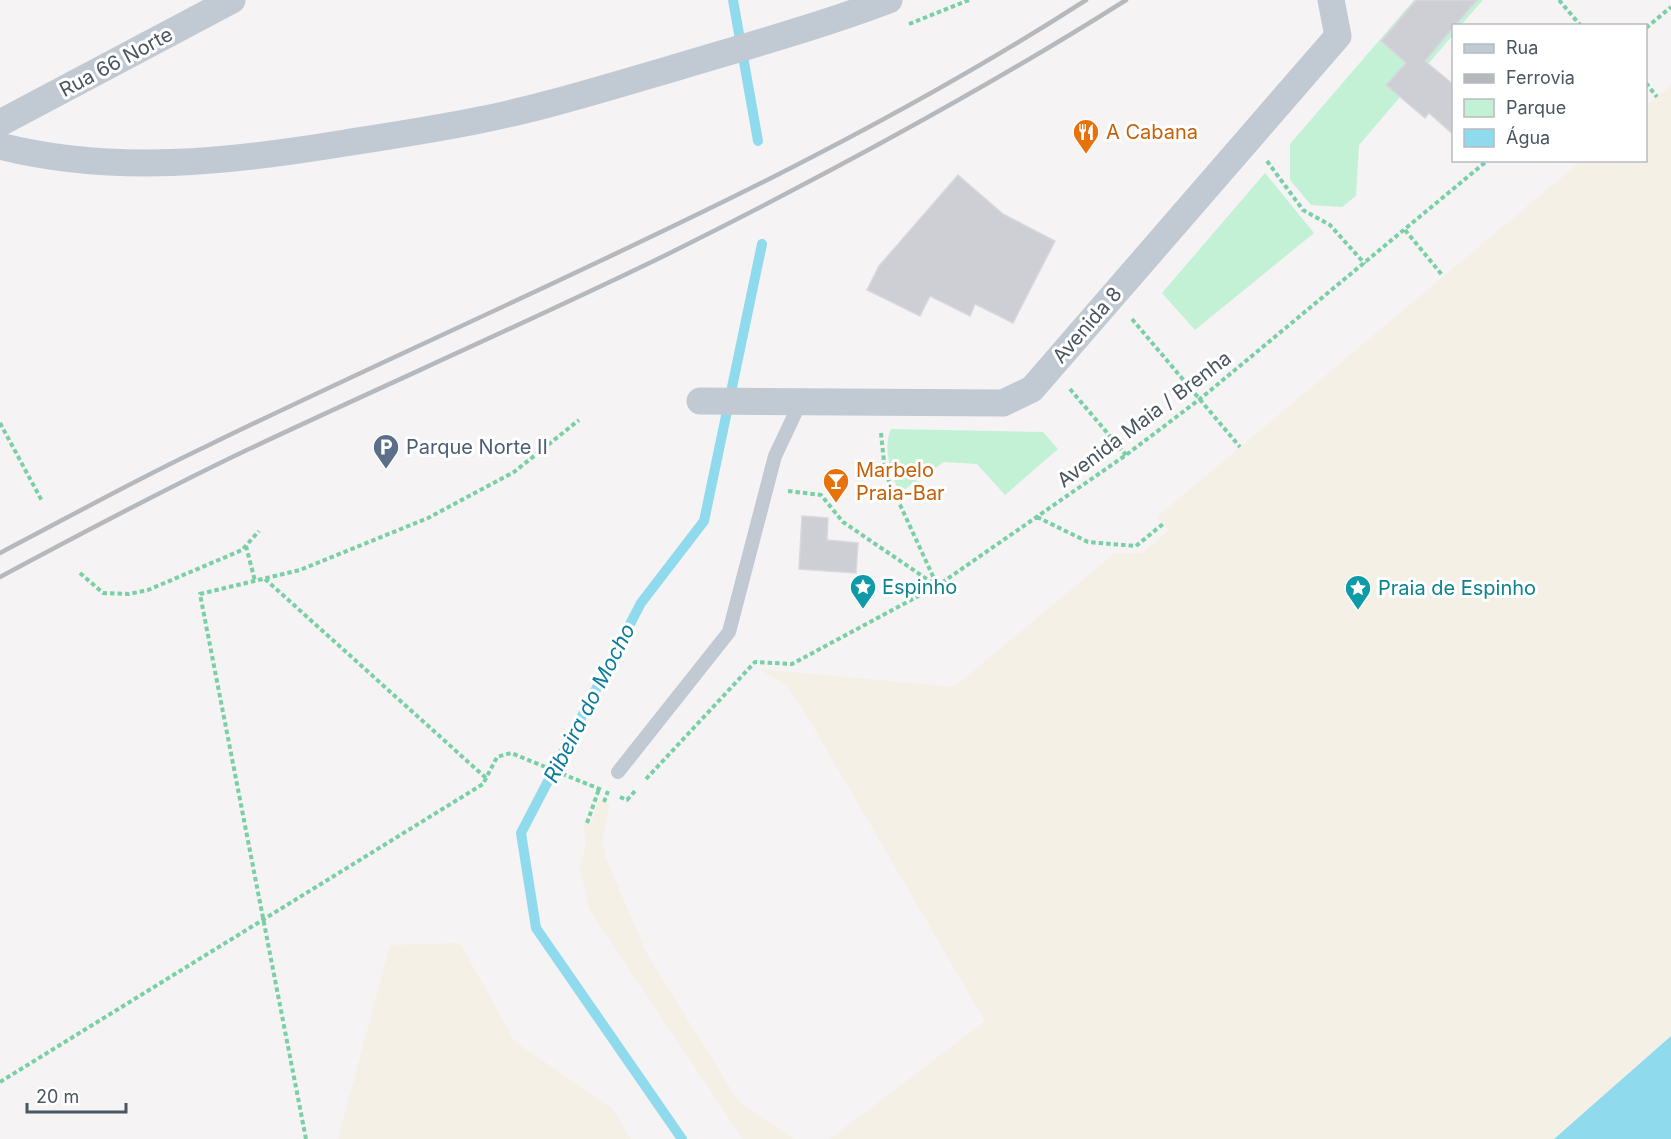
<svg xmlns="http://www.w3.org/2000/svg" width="1671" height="1139" viewBox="0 0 1671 1139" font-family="Inter,sans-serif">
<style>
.green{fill:#c3f1d5}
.sand{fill:#f5f0e5}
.water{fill:#90daee}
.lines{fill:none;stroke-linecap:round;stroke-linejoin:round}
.stream{stroke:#90daee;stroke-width:10}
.building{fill:#cdcfd5;stroke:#d7d9de;stroke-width:1.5}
.path{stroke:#7ad0a6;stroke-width:4;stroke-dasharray:4.5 3;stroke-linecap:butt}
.lane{stroke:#c1cad2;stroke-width:14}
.street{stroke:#c1cad2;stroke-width:27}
.rail{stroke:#b5b8bd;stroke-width:4.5}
.labels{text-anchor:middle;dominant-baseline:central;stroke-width:6;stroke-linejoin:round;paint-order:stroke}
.street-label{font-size:20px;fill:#4a5661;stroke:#fff}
.food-label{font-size:20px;fill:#c56008;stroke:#fff;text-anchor:start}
.service-label{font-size:20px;fill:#4e5e75;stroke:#fff;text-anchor:start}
.culture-label{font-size:20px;fill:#0d838f;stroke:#fff;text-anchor:start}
.water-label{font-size:21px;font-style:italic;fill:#0c7c9b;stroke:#fff}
</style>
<rect width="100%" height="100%" fill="#f5f3f3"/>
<!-- green -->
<path class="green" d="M 1414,0 L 1483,0 L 1461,25 L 1454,26 L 1453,35 L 1359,145 L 1356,196 L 1342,207 L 1311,205 L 1290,180 L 1290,144 Z
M 1265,173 L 1314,233 L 1195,330 L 1162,293 Z
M 891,429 L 1043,432 L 1058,449 L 1005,495 L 977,464 L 944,462 L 899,493 C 892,474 882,449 891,429 Z"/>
<!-- sand -->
<path class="sand" d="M 1671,85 L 1671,1036 L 1554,1139 L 830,1139 L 985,1021 L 807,716 L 788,687 L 759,669 L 954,687 L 1115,553 L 1143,553 L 1169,530 L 1157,517 L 1581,161 L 1646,160 L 1646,106 Z
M 599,800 L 610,804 L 602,841 L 606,859 L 648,956 L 739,1102 L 794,1139 L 743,1139 L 589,909 L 580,869 L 586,844 L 583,823 L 591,824 Z
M 460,943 L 515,1042 L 612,1108 L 631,1139 L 338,1139 L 390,945 Z"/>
<!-- water -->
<path class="water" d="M 1671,1036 L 1671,1139 L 1554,1139 Z"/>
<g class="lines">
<!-- stream -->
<path class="stream" d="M 733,0 L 758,141
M 682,1139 L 536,928 L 521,833 L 641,603 L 704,521 L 762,244"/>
</g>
<!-- building -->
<path class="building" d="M 1416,0 L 1477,0 L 1425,61 L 1454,85 L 1454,135 L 1429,113 L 1425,118 L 1386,85 L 1406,63 L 1381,41 Z
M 958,175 L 1003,214 L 1055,241 L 1013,323 L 975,304 L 970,316 L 930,296 L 920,316 L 867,290 L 879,266 Z
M 802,516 L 828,518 L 827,540 L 858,543 L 856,573 L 799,569 Z"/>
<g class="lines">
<!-- path -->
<path class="path" d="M 1559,0 L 1581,26
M 909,24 L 969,0
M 1646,28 L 1671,7
M 1646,83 L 1657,97
M 1267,161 L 1303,210 L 1330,225 L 1365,264
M 1405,230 L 1443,276
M 1132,319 L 1240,447
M 1070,389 L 1126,455
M 0,423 L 42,501
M 881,433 L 885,472 L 937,585
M 788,491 L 821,495 L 843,522 L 937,586
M 1037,517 L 1088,542 L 1136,546 L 1163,524
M 246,546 L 255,581
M 80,573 L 103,593 L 129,594 L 148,590 L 242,550 L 259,531
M 265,579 L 486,778
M 646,779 L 755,662 L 792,664 L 937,586 L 1126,455 L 1200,399 L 1488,160
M 620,797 L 627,800 L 635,791
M 604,802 L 608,791
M 587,823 L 599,789
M 0,1082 L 483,784 L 497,757 L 511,753 L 602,790
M 306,1139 L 200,594 L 300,570 L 428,518 L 514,472 L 579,420"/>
<!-- lane -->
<path class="lane" d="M 618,772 L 729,632 L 775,456 L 801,401"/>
<!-- street -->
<path class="street" d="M 0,123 L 232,0
M 0,146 C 115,175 230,162 345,143 C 390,136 436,129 480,120 C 545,107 608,87 671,69 C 744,47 818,27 889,0
M 700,401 L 1003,403 L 1032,389 L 1338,36 L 1331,0"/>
<!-- rail -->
<path class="rail" d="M 0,553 C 69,517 137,479 207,446 C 502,302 810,178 1086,0
M 0,577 C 82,533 165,489 249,449 C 389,383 531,321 670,253 C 826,175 979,93 1126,0"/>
</g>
<!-- icons -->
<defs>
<g id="restaurant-pin" transform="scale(1.35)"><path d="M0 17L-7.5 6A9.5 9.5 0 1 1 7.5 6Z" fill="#e8710a" stroke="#fff"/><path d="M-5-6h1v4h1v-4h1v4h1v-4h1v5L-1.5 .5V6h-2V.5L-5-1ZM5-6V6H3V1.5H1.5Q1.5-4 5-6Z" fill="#fff"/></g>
<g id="parking-pin" transform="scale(1.35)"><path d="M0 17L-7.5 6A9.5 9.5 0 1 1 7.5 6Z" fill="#5c6f8a" stroke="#fff"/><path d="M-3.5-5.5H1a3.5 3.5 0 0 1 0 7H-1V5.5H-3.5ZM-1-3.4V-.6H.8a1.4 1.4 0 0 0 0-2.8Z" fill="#fff"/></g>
<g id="bar-pin" transform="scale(1.35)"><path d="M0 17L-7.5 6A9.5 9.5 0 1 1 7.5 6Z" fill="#e8710a" stroke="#fff"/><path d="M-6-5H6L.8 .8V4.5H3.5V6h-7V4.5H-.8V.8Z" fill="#fff"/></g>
<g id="sight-pin" transform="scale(1.35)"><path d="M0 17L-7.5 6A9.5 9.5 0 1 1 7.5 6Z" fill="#0f9aa8" stroke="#fff"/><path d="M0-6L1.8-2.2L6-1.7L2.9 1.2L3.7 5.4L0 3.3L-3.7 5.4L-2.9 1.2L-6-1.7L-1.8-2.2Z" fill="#fff"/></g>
</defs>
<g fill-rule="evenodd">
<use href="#restaurant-pin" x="1086" y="132"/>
<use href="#parking-pin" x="386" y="447"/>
<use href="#bar-pin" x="836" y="481"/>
<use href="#sight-pin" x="863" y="587"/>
<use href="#sight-pin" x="1358" y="588"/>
</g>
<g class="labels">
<!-- street labels -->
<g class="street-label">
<text transform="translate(116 62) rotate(-28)">Rua 66 Norte</text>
<text transform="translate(1087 325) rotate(-49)">Avenida 8</text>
<text transform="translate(1144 419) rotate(-37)">Avenida Maia / Brenha</text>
</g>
<!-- food labels -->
<g class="food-label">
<text x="1106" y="132">A Cabana</text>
<text x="856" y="470">Marbelo<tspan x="856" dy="23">Praia-Bar</tspan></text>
</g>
<!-- service labels -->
<g class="service-label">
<text x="406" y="447">Parque Norte II</text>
</g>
<!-- culture labels -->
<g class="culture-label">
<text x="882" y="587">Espinho</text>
<text x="1378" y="588">Praia de Espinho</text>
</g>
<!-- water labels -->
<g class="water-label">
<text transform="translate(589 703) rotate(-63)">Ribeira do Mocho</text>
</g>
</g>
<!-- legend -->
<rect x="1452" y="24" width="195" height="138" fill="#ffffff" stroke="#b7bbc0" stroke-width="1.5"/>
<rect x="1464" y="44" width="30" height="9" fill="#c1cad2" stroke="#b7bbc0" stroke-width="1.5"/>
<text x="1506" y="54" font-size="18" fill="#4a5661">Rua</text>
<rect x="1464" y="74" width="30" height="9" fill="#b5b8bd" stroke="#b7bbc0" stroke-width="1.5"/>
<text x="1506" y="84" font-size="18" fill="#4a5661">Ferrovia</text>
<rect x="1464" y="99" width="30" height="18" fill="#c3f1d5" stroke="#b7bbc0" stroke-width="1.5"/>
<text x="1506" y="114" font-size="18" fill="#4a5661">Parque</text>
<rect x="1464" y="129" width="30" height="18" fill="#90daee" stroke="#b7bbc0" stroke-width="1.5"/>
<text x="1506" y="144" font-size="18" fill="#4a5661">Água</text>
<!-- scale -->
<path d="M27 1103v9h99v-9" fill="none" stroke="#4a5661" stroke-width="3"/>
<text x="36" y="1103" font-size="18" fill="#4a5661" stroke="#ffffff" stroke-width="4.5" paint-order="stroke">20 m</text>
</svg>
